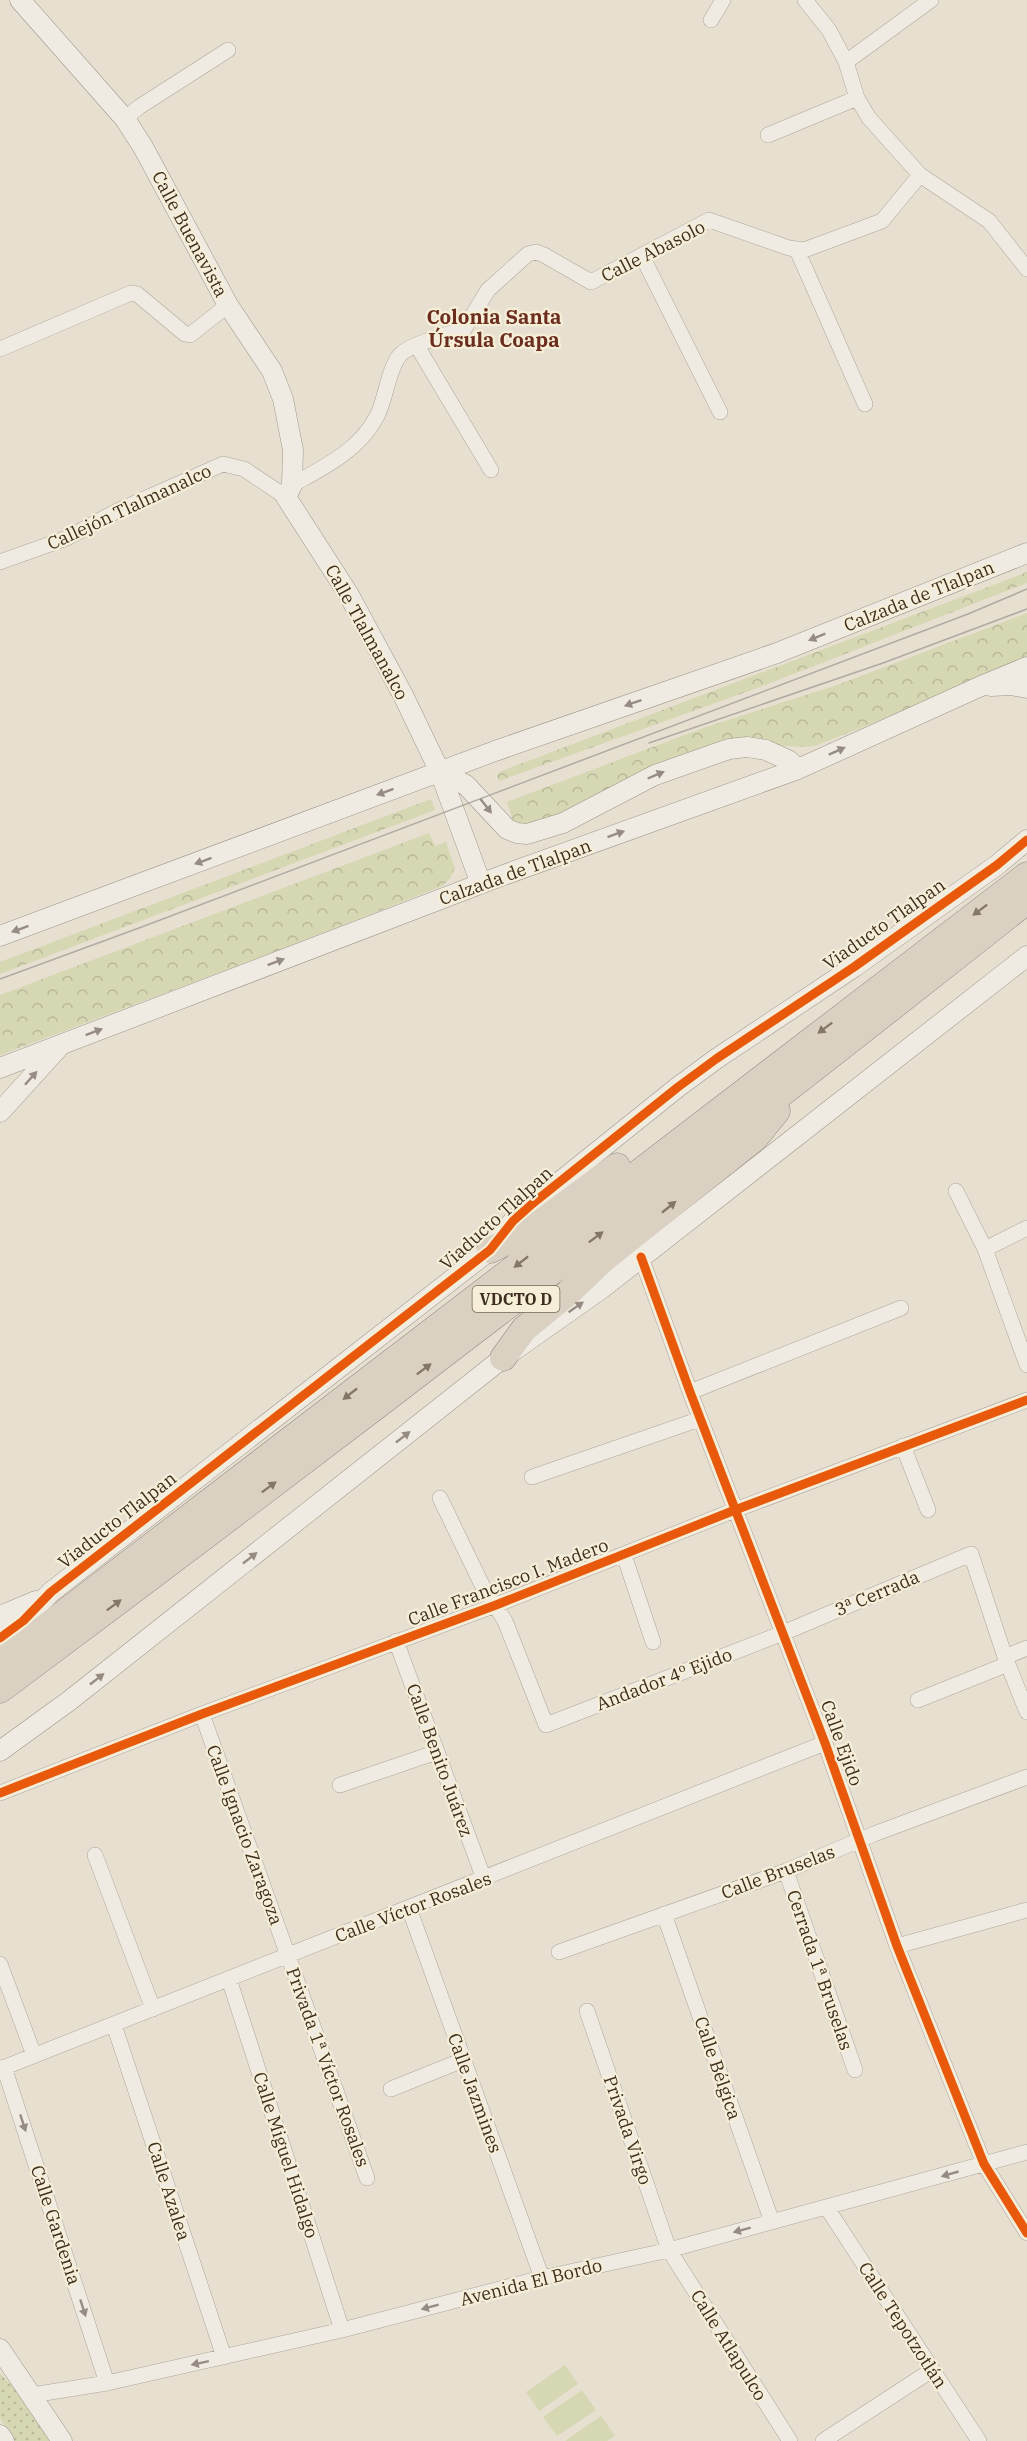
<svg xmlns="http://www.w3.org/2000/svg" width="1027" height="2441" viewBox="0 0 1027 2441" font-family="'IBM Plex Serif',serif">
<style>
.green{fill:#d6d7b3}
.forest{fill:url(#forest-crowns)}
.park{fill:url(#park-dots)}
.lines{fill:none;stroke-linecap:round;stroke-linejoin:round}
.street-casing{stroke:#ada599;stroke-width:16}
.secondary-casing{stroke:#9c958a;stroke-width:21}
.highway-casing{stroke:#928b80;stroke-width:27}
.street{stroke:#efebe3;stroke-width:15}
.secondary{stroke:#efebe3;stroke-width:20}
.highway{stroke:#dad1c2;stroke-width:26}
.tram{stroke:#afaaa2;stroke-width:1.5}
.cycleway-casing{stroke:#f7eed8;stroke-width:13}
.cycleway{stroke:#e8590c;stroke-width:9}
.oneway{fill:#968c82}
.oneway2{fill:#847769}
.labels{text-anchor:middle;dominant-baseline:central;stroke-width:4.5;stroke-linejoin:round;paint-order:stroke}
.shield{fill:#f7eed8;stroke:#756857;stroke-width:1.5}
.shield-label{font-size:16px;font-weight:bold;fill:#3d2e20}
.street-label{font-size:18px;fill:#3d2e20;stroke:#f7eed8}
.neighbourhood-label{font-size:20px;font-weight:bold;fill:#6b2e1e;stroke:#f7eed8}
</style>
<defs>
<pattern id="forest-crowns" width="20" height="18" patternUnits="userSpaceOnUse" patternTransform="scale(1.5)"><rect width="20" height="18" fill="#d6d7b3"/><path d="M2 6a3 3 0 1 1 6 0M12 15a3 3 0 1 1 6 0" fill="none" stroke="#b9b99a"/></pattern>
<pattern id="park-dots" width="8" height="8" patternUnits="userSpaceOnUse" patternTransform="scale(1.5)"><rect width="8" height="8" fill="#d6d7b3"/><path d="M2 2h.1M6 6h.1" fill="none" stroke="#b9b99a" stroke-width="1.8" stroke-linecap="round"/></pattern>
</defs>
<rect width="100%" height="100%" fill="#e7e0d1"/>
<!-- green -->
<path class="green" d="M 565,2365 L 578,2384 L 539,2411 L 526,2392 Z
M 582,2390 L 596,2410 L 557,2436 L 543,2417 Z
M 601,2416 L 615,2436 L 607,2441 L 565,2441 Z"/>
<!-- forest -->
<path class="forest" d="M 1027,572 L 1027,583 L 768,684 L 499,781 L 497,776 L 499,772 Z
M 1027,613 L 1027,662 L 815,746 L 802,747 L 771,745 L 564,814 L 523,826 L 508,820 L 512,817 L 507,802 L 703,728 L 837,685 Z
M 431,799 L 435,810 L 0,974 L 0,962 Z
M 429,833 L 435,846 L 446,842 L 455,868 L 450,879 L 442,886 L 290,946 L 0,1055 L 0,995 Z"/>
<!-- park -->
<path class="park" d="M 0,2373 L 29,2404 L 54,2441 L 15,2441 L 0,2418 Z"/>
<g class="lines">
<!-- street casing -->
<g class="street-casing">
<path id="street" d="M 805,0 L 829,30 L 846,62 L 857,98 L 869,118 L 920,175 L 989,221 L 1027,269
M 711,20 L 723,0
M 846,62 L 931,0
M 125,119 L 139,107 L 228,50
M 768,135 L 857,98
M 797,250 L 865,404
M 642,256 L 720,412
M 417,346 L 491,470
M 0,349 L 131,293 L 137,294 L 185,334 L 190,335 L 228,305
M 292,485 C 324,467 360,450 377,416 C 386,399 388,369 400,355 C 411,343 448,335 464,329 L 488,290 L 528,254 L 536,252 L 544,255 L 591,282 L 709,220 L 789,248 L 804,250 L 882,221 L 920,175
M 0,562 L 67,538 L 117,511 L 223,464 L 244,469 L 286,497
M 956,1191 L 985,1249 L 1027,1365
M 985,1249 L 1027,1228
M 641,1257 L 690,1392 L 825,1743 L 897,1946 L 984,2164 L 1027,2233
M 690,1392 L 901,1308
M 903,1446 L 928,1510
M 532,1477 L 700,1419
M 440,1498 L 482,1585 L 505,1621 L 546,1725 L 783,1633 L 971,1554 L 1005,1657 L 1027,1712
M 624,1555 L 653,1642
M 396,1641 L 484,1879
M 1005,1657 L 1027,1648
M 918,1700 L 1008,1664
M 202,1714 L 367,2178
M 340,1785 L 437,1752
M 0,1793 L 202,1714 L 496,1605 L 735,1510 L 1027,1400
M 95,1855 L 153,2009
M 786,1871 L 855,2070
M 409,1908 L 542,2278
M 664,1914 L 772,2222
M 897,1946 L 1027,1910
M 559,1952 L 786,1871 L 874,1834 L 1027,1777
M 0,1964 L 34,2055
M 229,1979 L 342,2330
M 587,2011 L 669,2250 L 790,2441
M 114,2025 L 224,2357
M 4,2067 L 107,2383
M 0,2069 L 825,1743
M 391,2089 L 463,2060
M 827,2208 L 979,2441
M 32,2395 L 107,2383 L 342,2330 L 542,2278 L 669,2250 L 1027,2152
M 823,2441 L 932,2370"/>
</g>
<!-- secondary casing -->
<g class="secondary-casing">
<path id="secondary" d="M 20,0 L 125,119 L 143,147 L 228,305 L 272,371 L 283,399 L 293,450 L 292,485 L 286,497 L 349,595 L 403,695 L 440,772 L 481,884
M 991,686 L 1011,685 L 1027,688
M 440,772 L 466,785 L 507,829 L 517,833 L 527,834 L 563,823 L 655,775 L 729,749 L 747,747 L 766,750 L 788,760 L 798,769
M 0,936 L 495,751 L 777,653 L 1027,553
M 0,1068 L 501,876 L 798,769 L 979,687 L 1027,667
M 0,1112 L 59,1047
M 0,1616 L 36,1601
M 0,1638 L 23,1621 L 51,1592 L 490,1250 L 513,1221 L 532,1204 L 678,1087 L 716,1059 L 854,967 L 997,865 L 1027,840
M 0,1751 L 69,1701 L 503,1358 L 601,1289 L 1027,956
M 0,2349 L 62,2441
M 0,2435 L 4,2441"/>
</g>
<!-- highway casing -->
<g class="highway-casing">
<path id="highway" d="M 490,1250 L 529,1231 L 617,1166
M 503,1358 L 524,1329 L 568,1293 L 605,1258 L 755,1138 L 777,1111
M 0,1662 L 1027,875
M 0,1690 C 346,1432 688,1169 1027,901"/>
</g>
<!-- street -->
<use href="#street" class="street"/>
<!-- secondary -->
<use href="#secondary" class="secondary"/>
<!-- highway -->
<use href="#highway" class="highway"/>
<!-- tram -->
<path class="tram" d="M 649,743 L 883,663 L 1027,609
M 0,979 L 139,928 L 968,614 L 1027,589"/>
<!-- cycleway casing -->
<g class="cycleway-casing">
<path id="cycleway" d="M 641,1257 L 690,1392 L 825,1743 L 897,1946 L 984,2164 L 1027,2233
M 0,1638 L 23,1621 L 51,1592 L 490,1250 L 513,1221 L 532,1204 L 678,1087 L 716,1059 L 854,967 L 997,865 L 1027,840
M 0,1793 L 202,1714 L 496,1605 L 735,1510 L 1027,1400"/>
</g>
<!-- cycleway -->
<use href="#cycleway" class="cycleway"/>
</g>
<!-- one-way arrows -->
<defs><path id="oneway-solid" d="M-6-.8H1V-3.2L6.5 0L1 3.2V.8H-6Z" transform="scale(1.5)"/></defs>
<g class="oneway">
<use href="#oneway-solid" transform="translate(817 637) rotate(158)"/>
<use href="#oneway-solid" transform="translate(633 703) rotate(161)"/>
<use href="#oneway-solid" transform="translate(837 751) rotate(-24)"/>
<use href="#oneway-solid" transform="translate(656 775) rotate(-23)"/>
<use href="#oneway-solid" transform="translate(385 792) rotate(160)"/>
<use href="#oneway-solid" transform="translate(486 806) rotate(52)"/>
<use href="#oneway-solid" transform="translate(616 834) rotate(-20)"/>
<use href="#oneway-solid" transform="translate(203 861) rotate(160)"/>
<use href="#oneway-solid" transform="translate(20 929) rotate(160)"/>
<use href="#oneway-solid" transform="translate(276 962) rotate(-21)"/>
<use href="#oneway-solid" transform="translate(94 1032) rotate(-21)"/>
<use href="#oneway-solid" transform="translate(31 1078) rotate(-48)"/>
<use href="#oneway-solid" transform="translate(576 1307) rotate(-35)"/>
<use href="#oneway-solid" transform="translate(403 1437) rotate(-38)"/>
<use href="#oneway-solid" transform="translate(250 1558) rotate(-38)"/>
<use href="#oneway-solid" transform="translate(97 1679) rotate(-38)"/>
<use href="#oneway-solid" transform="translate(23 2123) rotate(72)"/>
<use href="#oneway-solid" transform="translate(950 2174) rotate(164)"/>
<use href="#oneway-solid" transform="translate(742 2230) rotate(165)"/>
<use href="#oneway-solid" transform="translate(430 2307) rotate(165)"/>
<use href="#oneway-solid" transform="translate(83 2308) rotate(72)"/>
<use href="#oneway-solid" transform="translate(200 2363) rotate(168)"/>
</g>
<g class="oneway2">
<use href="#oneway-solid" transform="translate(980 910) rotate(143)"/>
<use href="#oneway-solid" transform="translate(825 1028) rotate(143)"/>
<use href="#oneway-solid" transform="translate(669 1207) rotate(-39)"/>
<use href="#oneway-solid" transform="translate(596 1237) rotate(-37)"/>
<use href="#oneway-solid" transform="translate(521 1262) rotate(142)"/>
<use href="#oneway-solid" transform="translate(424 1369) rotate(-37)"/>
<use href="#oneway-solid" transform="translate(350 1394) rotate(142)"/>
<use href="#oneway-solid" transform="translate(269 1487) rotate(-37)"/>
<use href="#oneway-solid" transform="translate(114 1605) rotate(-37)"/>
</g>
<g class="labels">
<!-- shield labels -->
<rect class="shield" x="472.5" y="1286" width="87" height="26" rx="4.5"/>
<g class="shield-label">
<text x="516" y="1299">VDCTO D</text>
</g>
<!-- street labels -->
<g class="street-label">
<text transform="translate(190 234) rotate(62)">Calle Buenavista</text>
<text transform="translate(653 251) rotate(-27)">Calle Abasolo</text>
<text transform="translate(129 507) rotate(-25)">Callejón Tlalmanalco</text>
<text transform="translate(919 596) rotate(-22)">Calzada de Tlalpan</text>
<text transform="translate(367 632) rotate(61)">Calle Tlalmanalco</text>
<text transform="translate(515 872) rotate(-20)">Calzada de Tlalpan</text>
<text transform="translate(884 924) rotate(-35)">Viaducto Tlalpan</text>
<text transform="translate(496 1218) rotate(-42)">Viaducto Tlalpan</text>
<text transform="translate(117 1520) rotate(-38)">Viaducto Tlalpan</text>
<text transform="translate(508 1582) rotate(-21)">Calle Francisco I. Madero</text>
<text transform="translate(877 1593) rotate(-23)">3ª Cerrada</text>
<text transform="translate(664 1679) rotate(-21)">Andador 4º Ejido</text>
<text transform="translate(842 1743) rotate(70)">Calle Ejido</text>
<text transform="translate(440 1760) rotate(70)">Calle Benito Juárez</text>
<text transform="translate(245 1835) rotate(70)">Calle Ignacio Zaragoza</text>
<text transform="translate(778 1872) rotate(-21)">Calle Bruselas</text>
<text transform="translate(413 1907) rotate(-21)">Calle Víctor Rosales</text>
<text transform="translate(820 1970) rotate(71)">Cerrada 1ª Bruselas</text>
<text transform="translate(328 2067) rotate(70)">Privada 1ª Víctor Rosales</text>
<text transform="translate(718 2068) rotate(71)">Calle Bélgica</text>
<text transform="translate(475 2093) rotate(70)">Calle Jazmines</text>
<text transform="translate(628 2130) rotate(71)">Privada Virgo</text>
<text transform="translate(286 2155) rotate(72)">Calle Miguel Hidalgo</text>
<text transform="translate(169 2191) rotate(72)">Calle Azalea</text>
<text transform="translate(56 2225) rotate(72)">Calle Gardenia</text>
<text transform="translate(531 2282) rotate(-14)">Avenida El Bordo</text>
<text transform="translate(903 2325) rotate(57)">Calle Tepotzotlán</text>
<text transform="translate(729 2345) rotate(58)">Calle Atlapulco</text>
</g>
<!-- neighbourhood labels -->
<g class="neighbourhood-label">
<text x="494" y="316">Colonia Santa<tspan x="494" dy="23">Úrsula Coapa</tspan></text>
</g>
</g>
</svg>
